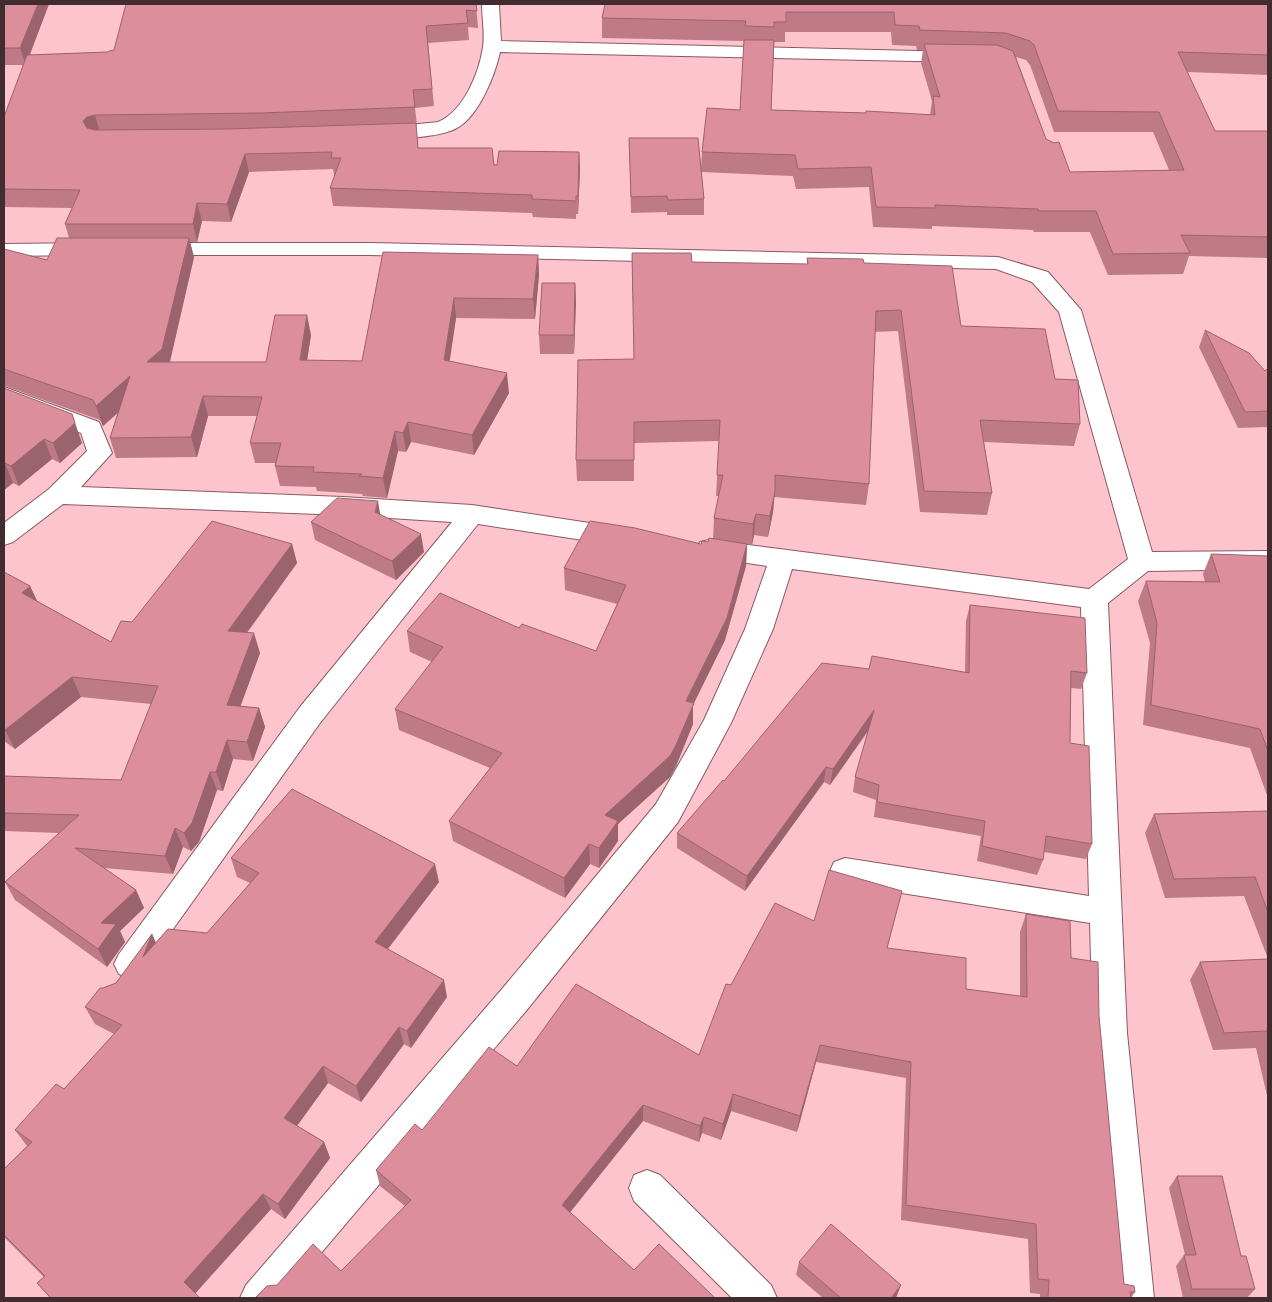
<svg xmlns="http://www.w3.org/2000/svg" width="1272" height="1302" viewBox="0 0 1272 1302" font-family="Spectral,serif">
<style>
.lines{fill:none;stroke-linecap:round;stroke-linejoin:round}
.street-casing{stroke:#895962;stroke-width:2}
.street{fill:#fff;fill-rule:evenodd}
.wall{fill:#be7a87;fill-rule:evenodd}
.shaded-wall{fill:#9b636e}
.building{fill:#dd8e9d;stroke:#9b636e}
</style>
<rect width="100%" height="100%" fill="#fdc4ce"/>
<g class="lines">
<!-- street casing -->
<g class="street-casing">
<path id="street" d="M 482,4 L 499,4 L 501,41 L 960,52 L 966,53 L 969,57 L 966,61 L 960,62 L 500,52 C 495,75 479,116 457,128 C 444,135 426,136 412,138 C 399,139 385,141 373,138 L 370,134 L 373,130 L 380,128 L 438,122 C 464,111 479,73 483,47 C 485,33 482,18 482,4 Z
M 91,243 L 98,245 L 102,249 L 98,253 L 91,255 L 4,256 L 4,244 Z
M 154,243 L 370,243 L 998,257 L 1048,272 L 1081,310 L 1152,552 L 1268,551 L 1268,569 L 1148,571 L 1108,603 L 1127,1033 L 1154,1298 L 1116,1298 L 1093,1033 L 1090,923 L 845,884 L 834,880 L 830,871 L 834,862 L 845,858 L 1089,896 L 1081,607 L 792,569 L 773,629 L 731,723 L 678,822 L 526,1011 L 283,1298 L 240,1298 L 246,1285 L 502,989 L 656,804 L 704,720 L 745,629 L 767,566 L 700,556 L 696,549 L 700,542 L 709,540 L 1089,589 L 1128,559 L 1059,312 L 1032,282 L 996,269 L 370,255 L 154,255 L 147,253 L 143,249 L 147,245 Z
M 4,387 L 99,422 L 112,453 L 81,487 L 343,497 L 472,505 L 622,528 L 631,531 L 635,537 L 631,543 L 622,546 L 478,524 L 320,723 L 141,974 L 130,978 L 119,974 L 114,964 L 119,954 L 300,707 L 452,522 L 343,515 L 63,504 L 13,542 L 4,545 L 4,523 L 49,489 L 87,451 L 81,433 L 4,403 Z
M 647,1170 L 660,1175 L 771,1285 L 777,1298 L 732,1298 L 634,1201 L 629,1188 L 634,1175 Z"/>
</g>
<!-- street -->
<use href="#street" class="street"/>
</g>
<!-- wall -->
<path class="wall" d="M 4,4 L 49,4 L 29,55 L 108,52 L 114,50 L 476,4 L 478,28 L 468,27 L 469,40 L 428,43 L 434,106 L 415,108 L 417,125 L 416,125 L 418,148 L 497,165 L 579,152 L 580,170 L 578,214 L 576,214 L 576,219 L 533,217 L 532,213 L 333,206 L 330,188 L 335,175 L 334,175 L 333,169 L 249,172 L 231,222 L 202,221 L 197,242 L 190,242 L 194,257 L 170,362 L 266,362 L 311,335 L 307,360 L 362,361 L 383,252 L 538,255 L 539,275 L 535,319 L 456,318 L 449,361 L 509,393 L 474,455 L 411,442 L 406,452 L 398,451 L 387,498 L 363,496 L 362,494 L 317,491 L 316,487 L 280,486 L 275,466 L 276,463 L 255,463 L 250,443 L 257,416 L 208,416 L 197,457 L 116,458 L 110,438 L 118,412 L 103,426 L 100,420 L 5,386 L 4,387 L 4,249 L 47,260 L 69,238 L 65,224 L 72,208 L 5,207 L 4,210 L 4,117 L 24,65 L 4,65 Z
M 605,4 L 1268,4 L 1268,75 L 1187,72 L 1215,131 L 1268,131 L 1268,258 L 1189,256 L 1183,274 L 1108,275 L 1090,232 L 1034,232 L 1033,230 L 932,226 L 932,229 L 873,227 L 869,187 L 796,189 L 793,176 L 701,172 L 704,199 L 704,215 L 667,215 L 667,212 L 631,213 L 629,138 L 701,169 L 702,152 L 740,110 L 744,41 L 602,38 L 602,18 ZM 785,32 L 891,32 L 892,45 L 916,46 L 917,50 L 923,50 L 921,63 L 932,101 L 930,115 L 771,110 L 774,42 L 785,42 ZM 1016,57 L 1026,60 L 1030,65 L 1054,132 L 1153,132 L 1169,170 L 1070,172 L 1046,139 Z
M 632,253 L 692,262 L 807,264 L 807,258 L 864,263 L 961,326 L 1055,379 L 1080,424 L 1074,446 L 984,442 L 992,493 L 987,515 L 920,512 L 898,331 L 875,332 L 869,484 L 866,505 L 774,497 L 773,512 L 768,537 L 754,535 L 752,545 L 713,539 L 714,518 L 719,496 L 716,496 L 719,441 L 634,443 L 634,481 L 577,481 L 576,460 L 634,359 Z
M 575,283 L 576,302 L 574,354 L 540,354 L 539,335 Z
M 1205,330 L 1265,371 L 1268,368 L 1268,427 L 1238,428 L 1199,347 Z
M 4,388 L 82,443 L 60,463 L 52,459 L 19,486 L 13,483 L 4,490 Z
M 311,522 L 424,552 L 396,580 L 315,540 Z
M 708,542 L 747,544 L 746,566 L 725,640 L 693,705 L 693,724 L 676,766 L 670,777 L 618,824 L 618,841 L 599,868 L 590,864 L 565,898 L 453,841 L 449,821 L 490,768 L 399,730 L 395,709 L 432,662 L 410,652 L 407,631 L 519,628 L 596,651 L 617,604 L 565,590 L 564,568 L 701,544 Z
M 292,544 L 297,563 L 247,633 L 260,653 L 240,706 L 259,708 L 265,727 L 253,761 L 233,759 L 223,791 L 217,790 L 199,842 L 191,851 L 183,847 L 173,874 L 104,868 L 136,890 L 144,908 L 120,931 L 125,942 L 107,967 L 15,900 L 5,882 L 59,833 L 4,831 L 4,776 L 121,780 L 151,704 L 81,697 L 15,749 L 4,741 L 4,572 L 30,586 L 37,601 L 111,642 L 132,622 Z
M 1211,554 L 1268,556 L 1268,798 L 1250,748 L 1143,725 L 1150,643 L 1138,601 L 1146,581 L 1205,582 L 1203,574 Z
M 970,605 L 1087,673 L 1081,689 L 1071,688 L 1070,743 L 1092,844 L 1086,859 L 1044,852 L 1043,860 L 1037,875 L 977,861 L 981,836 L 874,817 L 876,800 L 853,792 L 855,777 L 869,730 L 830,785 L 824,782 L 745,891 L 677,848 L 677,833 L 724,781 L 869,669 L 965,672 L 966,621 Z
M 1268,811 L 1268,1100 L 1256,1048 L 1213,1050 L 1190,980 L 1200,962 L 1268,959 L 1244,896 L 1165,898 L 1145,833 L 1154,814 Z
M 231,858 L 439,882 L 388,949 L 447,997 L 411,1048 L 404,1044 L 361,1102 L 328,1083 L 297,1126 L 324,1142 L 330,1158 L 285,1219 L 271,1209 L 195,1293 L 200,1298 L 50,1298 L 37,1283 L 44,1277 L 4,1237 L 4,1169 L 27,1146 L 15,1130 L 64,1089 L 114,1034 L 95,1024 L 85,1007 L 103,988 L 116,983 L 152,934 L 156,943 L 207,933 L 250,883 L 237,877 Z
M 902,891 L 887,948 L 966,989 L 1020,996 L 1020,932 L 1026,914 L 1071,958 L 1099,1016 L 1124,1284 L 1135,1292 L 1131,1298 L 1040,1298 L 1040,1294 L 1030,1293 L 1028,1239 L 901,1220 L 906,1078 L 816,1062 L 797,1132 L 731,1111 L 721,1140 L 702,1133 L 699,1142 L 643,1121 L 570,1212 L 634,1270 L 277,1285 L 341,1271 L 405,1206 L 380,1186 L 376,1170 L 422,1130 L 517,1066 L 699,1055 L 731,985 L 814,921 Z
M 1177,1176 L 1241,1256 L 1255,1289 L 1247,1298 L 1183,1298 L 1176,1266 L 1184,1255 L 1185,1255 L 1169,1188 Z
M 799,1262 L 896,1298 L 823,1298 L 796,1275 Z"/>
<!-- shaded-wall -->
<path class="shaded-wall" d="M 38,4 L 49,4 L 26,65 L 20,48 Z
M 95,115 L 100,132 L 88,139 L 83,121 L 87,117 Z
M 579,152 L 580,170 L 578,214 L 578,196 Z
M 245,154 L 249,172 L 231,222 L 227,204 Z
M 197,203 L 202,221 L 197,242 L 193,224 Z
M 189,238 L 194,257 L 168,369 L 147,362 Z
M 538,255 L 539,275 L 535,319 L 533,299 Z
M 575,283 L 576,302 L 574,354 L 574,335 Z
M 454,298 L 456,318 L 447,380 L 444,360 Z
M 307,315 L 311,335 L 304,380 L 300,360 Z
M 507,373 L 509,393 L 474,455 L 472,435 Z
M 130,376 L 137,396 L 103,426 L 96,406 Z
M 203,396 L 208,416 L 197,457 L 191,437 Z
M 72,414 L 82,443 L 60,463 L 53,443 Z
M 408,422 L 411,442 L 406,452 L 403,433 Z
M 395,431 L 398,451 L 387,498 L 383,478 Z
M 44,439 L 52,459 L 19,486 L 11,466 Z
M 5,463 L 13,483 L 4,490 L 4,464 Z
M 775,491 L 773,512 L 768,537 L 770,516 Z
M 378,501 L 381,519 L 375,512 Z
M 756,514 L 754,535 L 752,545 L 753,524 Z
M 421,534 L 424,552 L 396,580 L 392,561 Z
M 292,544 L 297,563 L 234,650 L 228,631 Z
M 747,544 L 746,566 L 725,640 L 693,705 L 693,724 L 676,766 L 670,777 L 618,824 L 618,841 L 599,868 L 599,848 L 605,815 L 686,701 Z
M 30,586 L 39,605 L 22,593 Z
M 254,633 L 260,653 L 234,724 L 227,705 Z
M 72,677 L 81,697 L 15,749 L 5,730 Z
M 259,708 L 265,727 L 253,761 L 247,742 Z
M 874,710 L 871,726 L 830,785 L 833,769 Z
M 227,740 L 233,759 L 223,791 L 216,772 Z
M 826,767 L 824,782 L 745,891 L 747,876 Z
M 210,772 L 217,790 L 199,842 L 191,851 L 184,833 Z
M 175,828 L 183,847 L 173,874 L 165,856 Z
M 589,844 L 590,864 L 565,898 L 564,878 Z
M 435,864 L 439,882 L 379,960 L 375,942 Z
M 136,890 L 144,908 L 120,931 L 125,942 L 107,967 L 98,949 L 101,923 Z
M 152,934 L 160,952 L 143,957 Z
M 444,980 L 447,997 L 411,1048 L 407,1031 Z
M 399,1027 L 404,1044 L 361,1102 L 356,1086 Z
M 820,1045 L 816,1062 L 797,1132 L 800,1116 Z
M 323,1066 L 328,1083 L 291,1134 L 284,1118 Z
M 733,1094 L 731,1111 L 721,1140 L 723,1124 Z
M 643,1105 L 643,1121 L 564,1220 L 562,1205 Z
M 704,1117 L 702,1133 L 699,1142 L 700,1126 Z
M 324,1142 L 330,1158 L 285,1219 L 278,1204 Z
M 263,1194 L 271,1209 L 193,1296 L 184,1282 Z
M 901,1285 L 896,1298 L 891,1298 Z"/>
<!-- building -->
<path class="building" d="M 4,4 L 38,4 L 20,48 L 4,48 Z
M 126,4 L 476,4 L 477,11 L 466,10 L 468,23 L 426,26 L 432,89 L 413,90 L 415,107 L 261,113 L 95,115 L 87,117 L 83,121 L 87,128 L 95,130 L 227,129 L 416,123 L 418,148 L 492,148 L 494,165 L 497,165 L 499,151 L 579,152 L 578,196 L 576,196 L 576,201 L 532,199 L 532,195 L 330,188 L 341,158 L 331,158 L 332,152 L 245,154 L 227,204 L 197,203 L 193,224 L 65,224 L 80,190 L 4,189 L 4,117 L 27,55 L 108,52 L 109,51 L 114,50 Z
M 605,4 L 1268,4 L 1268,55 L 1178,52 L 1215,131 L 1268,131 L 1268,237 L 1181,235 L 1190,253 L 1113,254 L 1096,211 L 1038,211 L 1038,209 L 935,205 L 935,208 L 876,207 L 871,167 L 798,169 L 795,155 L 702,152 L 707,108 L 740,110 L 744,40 L 774,40 L 771,110 L 866,113 L 866,111 L 935,115 L 933,96 L 940,97 L 924,44 L 997,45 L 1013,51 L 1046,139 L 1054,143 L 1059,142 L 1070,172 L 1184,170 L 1159,112 L 1058,111 L 1034,45 L 1030,41 L 1006,33 L 920,30 L 919,26 L 895,25 L 894,12 L 786,12 L 786,22 L 774,22 L 774,27 L 745,26 L 746,21 L 602,18 Z
M 629,138 L 698,138 L 704,199 L 668,200 L 667,196 L 631,197 Z
M 57,238 L 189,238 L 162,349 L 147,362 L 266,362 L 275,315 L 307,315 L 300,360 L 362,361 L 383,252 L 538,255 L 533,299 L 454,298 L 444,360 L 507,373 L 472,435 L 408,422 L 403,433 L 395,431 L 383,478 L 359,476 L 362,474 L 313,472 L 314,467 L 275,466 L 281,443 L 250,443 L 262,397 L 203,396 L 191,437 L 110,438 L 130,376 L 96,406 L 93,400 L 4,369 L 4,249 L 47,260 Z
M 632,253 L 691,253 L 692,262 L 808,264 L 807,258 L 863,259 L 864,263 L 952,266 L 961,326 L 1045,329 L 1055,379 L 1078,380 L 1080,424 L 980,420 L 992,493 L 924,491 L 901,310 L 876,311 L 869,484 L 775,475 L 775,491 L 770,516 L 756,514 L 753,524 L 714,518 L 723,475 L 717,475 L 720,420 L 634,422 L 634,460 L 576,460 L 578,360 L 634,359 Z
M 542,283 L 575,283 L 574,335 L 539,335 Z
M 1205,330 L 1249,353 L 1265,371 L 1268,368 L 1268,411 L 1245,412 Z
M 4,388 L 72,414 L 75,423 L 53,443 L 44,439 L 11,466 L 5,463 L 4,464 Z
M 337,498 L 378,501 L 375,512 L 421,534 L 392,561 L 311,522 Z
M 212,521 L 292,544 L 228,631 L 254,633 L 227,705 L 259,708 L 247,742 L 227,740 L 216,772 L 210,772 L 192,823 L 184,833 L 175,828 L 165,856 L 75,848 L 136,890 L 101,923 L 116,924 L 98,949 L 5,882 L 79,815 L 4,813 L 4,776 L 121,780 L 158,686 L 72,677 L 5,730 L 4,729 L 4,572 L 30,586 L 22,593 L 111,642 L 121,621 L 132,622 Z
M 590,521 L 635,528 L 701,544 L 702,541 L 708,542 L 709,538 L 747,544 L 727,618 L 686,701 L 694,703 L 676,745 L 670,756 L 605,815 L 618,821 L 599,848 L 589,844 L 564,878 L 449,821 L 502,753 L 395,709 L 443,647 L 407,631 L 440,593 L 519,628 L 522,624 L 596,651 L 626,585 L 564,568 Z
M 1211,554 L 1268,556 L 1268,751 L 1260,729 L 1151,705 L 1157,623 L 1146,581 L 1220,582 Z
M 970,605 L 1085,618 L 1087,673 L 1071,671 L 1070,743 L 1089,746 L 1092,844 L 1046,836 L 1043,860 L 982,846 L 985,821 L 877,802 L 879,785 L 855,777 L 874,710 L 833,769 L 826,767 L 747,876 L 677,833 L 723,780 L 724,781 L 822,663 L 869,669 L 872,656 L 969,673 Z
M 292,789 L 435,864 L 375,942 L 444,980 L 407,1031 L 399,1027 L 356,1086 L 323,1066 L 284,1118 L 324,1142 L 278,1204 L 263,1194 L 184,1282 L 200,1298 L 51,1298 L 37,1283 L 45,1276 L 4,1235 L 4,1169 L 32,1142 L 15,1130 L 56,1084 L 64,1089 L 122,1025 L 85,1007 L 100,988 L 103,988 L 116,983 L 152,934 L 143,957 L 168,929 L 207,933 L 259,873 L 231,858 Z
M 1268,811 L 1268,912 L 1255,877 L 1174,879 L 1154,814 Z
M 829,870 L 902,891 L 887,948 L 966,958 L 966,989 L 1027,997 L 1026,914 L 1070,921 L 1071,958 L 1098,962 L 1099,1016 L 1124,1284 L 1134,1286 L 1135,1292 L 1130,1292 L 1131,1298 L 1048,1298 L 1049,1280 L 1038,1279 L 1036,1224 L 906,1205 L 911,1062 L 820,1045 L 800,1116 L 733,1094 L 723,1124 L 704,1117 L 700,1126 L 643,1105 L 562,1205 L 634,1270 L 659,1244 L 715,1298 L 255,1298 L 267,1286 L 277,1285 L 313,1244 L 341,1271 L 411,1200 L 376,1170 L 415,1124 L 422,1130 L 489,1047 L 517,1066 L 576,984 L 699,1055 L 726,984 L 731,985 L 775,903 L 814,921 Z
M 1268,959 L 1268,1035 L 1267,1031 L 1224,1033 L 1200,962 Z
M 1177,1176 L 1222,1176 L 1241,1256 L 1246,1256 L 1255,1289 L 1192,1289 L 1184,1255 L 1196,1255 Z
M 831,1224 L 901,1285 L 891,1298 L 841,1298 L 799,1262 Z"/>
<!-- border -->
<rect width="1272" height="1302" fill="none" stroke="#412c30" stroke-width="10"/>
</svg>
